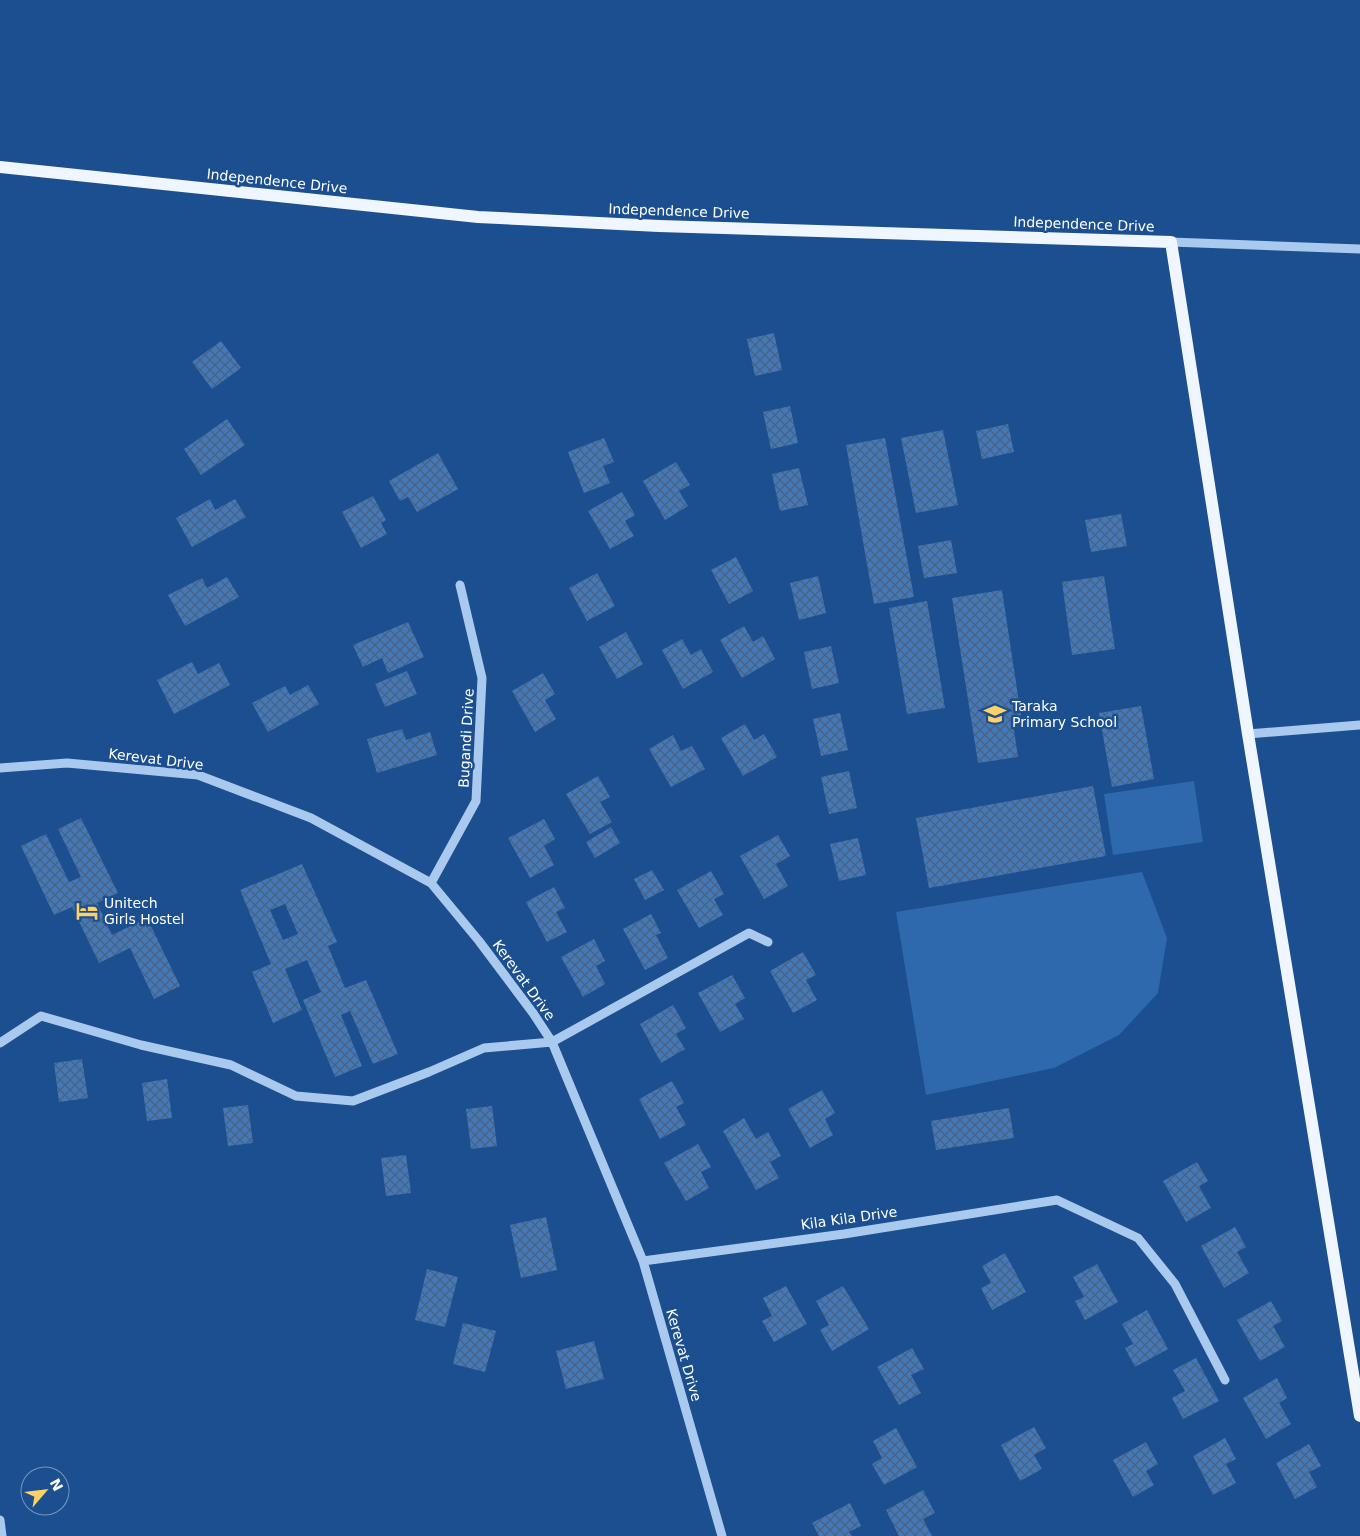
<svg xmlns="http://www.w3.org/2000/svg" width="1360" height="1536" viewBox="0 0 1360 1536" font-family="'DejaVu Sans',sans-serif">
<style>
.green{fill:#2e69ad}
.building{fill:url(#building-cross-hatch);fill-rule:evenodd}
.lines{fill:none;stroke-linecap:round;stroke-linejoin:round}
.minor{stroke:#a9c9ee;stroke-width:9}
.major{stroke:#f0f6ff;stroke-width:12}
.labels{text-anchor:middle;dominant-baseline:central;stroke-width:5;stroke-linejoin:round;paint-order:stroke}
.street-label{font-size:14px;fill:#fff;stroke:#1b4f8f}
.poi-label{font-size:14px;fill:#fff;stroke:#1b4f8f;text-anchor:start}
</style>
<defs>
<pattern id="building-cross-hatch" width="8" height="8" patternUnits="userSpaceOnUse" patternTransform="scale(1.25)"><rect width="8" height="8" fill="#4478b7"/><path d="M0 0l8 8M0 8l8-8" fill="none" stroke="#486282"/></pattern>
</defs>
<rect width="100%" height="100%" fill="#1b4f8f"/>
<!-- green -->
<path class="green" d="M 1194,781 L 1203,842 L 1113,855 L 1104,794 Z
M 1142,872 L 1167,938 L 1158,993 L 1119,1035 L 1054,1068 L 926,1095 L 896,912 Z"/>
<!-- building -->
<path class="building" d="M 774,333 L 782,370 L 755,376 L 747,339 Z
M 221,341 L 241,368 L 212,389 L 192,362 Z
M 790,406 L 798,443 L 771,449 L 763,412 Z
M 227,419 L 245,445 L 201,475 L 184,449 Z
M 1008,424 L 1014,452 L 982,459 L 976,431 Z
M 943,430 L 958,505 L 916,513 L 901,438 Z
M 604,438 L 614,462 L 603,466 L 610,483 L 584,493 L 568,452 Z
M 885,438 L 914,597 L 874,604 L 846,445 Z
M 438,453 L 458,489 L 417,512 L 408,497 L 400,501 L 389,481 Z
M 676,462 L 690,485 L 679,491 L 688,506 L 665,520 L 643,481 Z
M 799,468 L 808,505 L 780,511 L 772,474 Z
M 622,492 L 635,515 L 625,521 L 634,536 L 610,549 L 588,511 Z
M 373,496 L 386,520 L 381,523 L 387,534 L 361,548 L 342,512 Z
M 210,499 L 215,510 L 235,499 L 246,517 L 192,547 L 176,518 Z
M 1121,514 L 1127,546 L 1091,552 L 1085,520 Z
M 951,540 L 957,573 L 924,578 L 918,546 Z
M 736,557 L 753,591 L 729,604 L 711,570 Z
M 597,573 L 615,606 L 587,621 L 569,588 Z
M 818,576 L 826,613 L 799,620 L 790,583 Z
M 1104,576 L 1115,649 L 1072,655 L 1062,582 Z
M 227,577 L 239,597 L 185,626 L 168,595 L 202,578 L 207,588 Z
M 1002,590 L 1021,716 L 1012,717 L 1018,757 L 978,763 L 952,598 Z
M 927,601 L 945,708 L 907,714 L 889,608 Z
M 408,622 L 424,657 L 388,673 L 382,658 L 363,667 L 353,645 Z
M 744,626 L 753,642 L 763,636 L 775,659 L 742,678 L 720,640 Z
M 626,632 L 643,664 L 617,679 L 599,647 Z
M 682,639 L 691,655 L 701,649 L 713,672 L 683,689 L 662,650 Z
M 831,646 L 839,683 L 812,689 L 804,652 Z
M 192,662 L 198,674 L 219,663 L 230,685 L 174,714 L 157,680 Z
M 407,671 L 417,694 L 385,707 L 375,684 Z
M 543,673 L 555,694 L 545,700 L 556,719 L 535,732 L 512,691 Z
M 308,685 L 319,704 L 268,732 L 252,703 L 285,686 L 290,695 Z
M 1141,706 L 1154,779 L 1112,787 L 1099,713 Z
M 840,713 L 848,750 L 821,756 L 813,719 Z
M 745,724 L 754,740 L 764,734 L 777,757 L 743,776 L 721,738 Z
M 402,729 L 406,740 L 430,732 L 437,755 L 377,773 L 367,739 Z
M 673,735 L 681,751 L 692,746 L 705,769 L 671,787 L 649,749 Z
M 849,771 L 857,808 L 829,814 L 821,777 Z
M 598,776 L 610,797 L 600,802 L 612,822 L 590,834 L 566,794 Z
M 1093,786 L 1106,856 L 929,888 L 916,818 Z
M 81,818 L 118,893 L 97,903 L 112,935 L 147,918 L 180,986 L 154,999 L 130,948 L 99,963 L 72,907 L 54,915 L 21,846 L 46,834 L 69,882 L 81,877 L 58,829 Z
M 544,819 L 555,839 L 544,846 L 554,865 L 530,878 L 508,838 Z
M 611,827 L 620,843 L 595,858 L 586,842 Z
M 778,835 L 790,856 L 776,864 L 788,886 L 764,899 L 740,856 Z
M 858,838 L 866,875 L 839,881 L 830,844 Z
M 302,864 L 337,942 L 328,946 L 345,988 L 366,980 L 398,1054 L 373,1064 L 350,1011 L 341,1015 L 362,1066 L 335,1077 L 303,1000 L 321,992 L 307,960 L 285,969 L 302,1010 L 273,1023 L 252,972 L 271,964 L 240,890 ZM 285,904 L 298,934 L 283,940 L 270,910 Z
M 652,870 L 664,890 L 645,900 L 634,879 Z
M 711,871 L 724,894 L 714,899 L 723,915 L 699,928 L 677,890 Z
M 554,887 L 565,908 L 556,912 L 567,932 L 547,942 L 526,902 Z
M 651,914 L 661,933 L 656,935 L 668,958 L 645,970 L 623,929 Z
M 594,939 L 605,961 L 596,966 L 605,984 L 583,997 L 561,957 Z
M 803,952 L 816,975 L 806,980 L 817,1000 L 793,1013 L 770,971 Z
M 732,975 L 745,998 L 735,1004 L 744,1019 L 720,1032 L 698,993 Z
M 673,1005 L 686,1028 L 676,1034 L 685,1049 L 661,1063 L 640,1024 Z
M 82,1059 L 88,1098 L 59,1102 L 54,1063 Z
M 167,1079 L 172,1118 L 147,1121 L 142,1083 Z
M 672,1081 L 684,1103 L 676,1107 L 686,1125 L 660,1139 L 639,1099 Z
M 822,1090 L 835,1113 L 825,1119 L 833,1135 L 810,1148 L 788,1109 Z
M 248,1105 L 253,1143 L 228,1146 L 223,1108 Z
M 492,1106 L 497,1146 L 471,1149 L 466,1109 Z
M 1009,1108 L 1014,1138 L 936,1150 L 931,1121 Z
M 744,1118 L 756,1139 L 768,1132 L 781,1156 L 770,1162 L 779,1178 L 756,1190 L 723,1131 Z
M 698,1144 L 711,1167 L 701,1172 L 709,1188 L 686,1201 L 664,1163 Z
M 406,1155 L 411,1193 L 386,1196 L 381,1158 Z
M 1197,1162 L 1208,1181 L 1199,1186 L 1211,1208 L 1186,1222 L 1163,1181 Z
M 546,1217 L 557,1270 L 521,1278 L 510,1225 Z
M 1235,1227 L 1246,1247 L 1237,1252 L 1249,1273 L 1224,1288 L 1201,1246 Z
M 1005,1253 L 1026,1292 L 992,1310 L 981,1288 L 991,1283 L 982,1266 Z
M 1097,1264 L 1118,1302 L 1085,1320 L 1075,1301 L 1084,1297 L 1073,1277 Z
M 427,1269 L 458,1277 L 445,1327 L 415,1320 Z
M 786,1286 L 807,1324 L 774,1342 L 762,1321 L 772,1316 L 763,1298 Z
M 843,1286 L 869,1329 L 832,1351 L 820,1330 L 829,1325 L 816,1301 Z
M 1271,1301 L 1282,1321 L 1273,1326 L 1285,1347 L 1260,1361 L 1237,1320 Z
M 1147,1310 L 1168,1349 L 1135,1367 L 1125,1348 L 1133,1344 L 1122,1324 Z
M 463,1323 L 496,1331 L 485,1372 L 453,1364 Z
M 594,1341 L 604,1379 L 566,1389 L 556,1351 Z
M 912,1348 L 924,1369 L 911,1375 L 921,1393 L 899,1405 L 877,1367 Z
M 1196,1358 L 1219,1401 L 1183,1419 L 1172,1398 L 1185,1391 L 1173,1370 Z
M 1277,1378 L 1287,1398 L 1279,1403 L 1291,1424 L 1266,1439 L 1243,1398 Z
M 1034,1427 L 1046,1448 L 1034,1455 L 1042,1469 L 1020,1481 L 1001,1445 Z
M 896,1428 L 917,1467 L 884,1485 L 872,1464 L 882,1458 L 873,1441 Z
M 1225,1438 L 1236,1459 L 1226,1464 L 1236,1483 L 1213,1495 L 1193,1456 Z
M 1146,1442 L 1158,1464 L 1146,1471 L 1154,1485 L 1133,1497 L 1113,1460 Z
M 1309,1444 L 1321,1466 L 1309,1472 L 1317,1487 L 1295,1499 L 1276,1463 Z
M 923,1490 L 935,1513 L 923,1519 L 932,1536 L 899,1536 L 886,1510 Z
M 850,1503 L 861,1526 L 849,1532 L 852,1536 L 819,1536 L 812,1523 Z"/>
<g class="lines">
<!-- minor -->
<path class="minor" d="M 1171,242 L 1360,249
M 1248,734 L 1360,725
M 0,768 L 67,763 L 198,775 L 311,818 L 431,883 L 479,941 L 533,1013 L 552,1042 L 643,1261 L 722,1536
M 431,883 L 476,801 L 482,678 L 460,585
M 0,1043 L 41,1016 L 141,1045 L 231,1065 L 296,1096 L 353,1101 L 429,1072 L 484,1048 L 552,1042 L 749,933 L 768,942
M 643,1261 L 844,1234 L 1057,1200 L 1138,1238 L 1175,1284 L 1225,1380
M 0,1520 L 2,1536"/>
<!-- major -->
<path class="major" d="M 0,167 L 478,217 L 659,226 L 1171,242 L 1248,734 L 1360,1416"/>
</g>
<!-- icons -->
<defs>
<g id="school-bare" transform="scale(1.725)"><path d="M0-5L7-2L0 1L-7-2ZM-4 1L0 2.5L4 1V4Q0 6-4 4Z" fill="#ffd166" stroke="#1b4f8f" stroke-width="2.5" paint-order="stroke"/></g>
<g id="hotel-bare" transform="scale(1.725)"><path d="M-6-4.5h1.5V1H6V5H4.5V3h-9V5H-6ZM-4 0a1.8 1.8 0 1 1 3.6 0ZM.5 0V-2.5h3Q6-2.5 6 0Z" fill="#ffd166" stroke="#1b4f8f" stroke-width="2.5" paint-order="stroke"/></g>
</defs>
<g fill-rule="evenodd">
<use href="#school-bare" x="995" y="714"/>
<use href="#hotel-bare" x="87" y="911"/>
</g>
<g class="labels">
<!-- street labels -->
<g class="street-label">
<text transform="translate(277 181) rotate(6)">Independence Drive</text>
<text transform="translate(679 211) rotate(2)">Independence Drive</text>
<text transform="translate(1084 224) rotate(2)">Independence Drive</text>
<text transform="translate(466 738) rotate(-87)">Bugandi Drive</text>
<text transform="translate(156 759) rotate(7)">Kerevat Drive</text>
<text transform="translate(524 980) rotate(54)">Kerevat Drive</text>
<text transform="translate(849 1218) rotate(-8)">Kila Kila Drive</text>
<text transform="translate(684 1355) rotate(74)">Kerevat Drive</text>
</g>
<!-- poi labels -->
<g class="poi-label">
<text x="1012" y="706">Taraka<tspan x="1012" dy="16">Primary School</tspan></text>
<text x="104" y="903">Unitech<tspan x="104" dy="16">Girls Hostel</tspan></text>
</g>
</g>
<!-- north arrow -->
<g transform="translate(45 1491) rotate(62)"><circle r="24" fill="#1b4f8f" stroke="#7695bc"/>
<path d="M0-4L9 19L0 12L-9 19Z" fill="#ffd166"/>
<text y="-8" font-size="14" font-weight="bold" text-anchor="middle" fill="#ffffff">N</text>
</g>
</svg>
